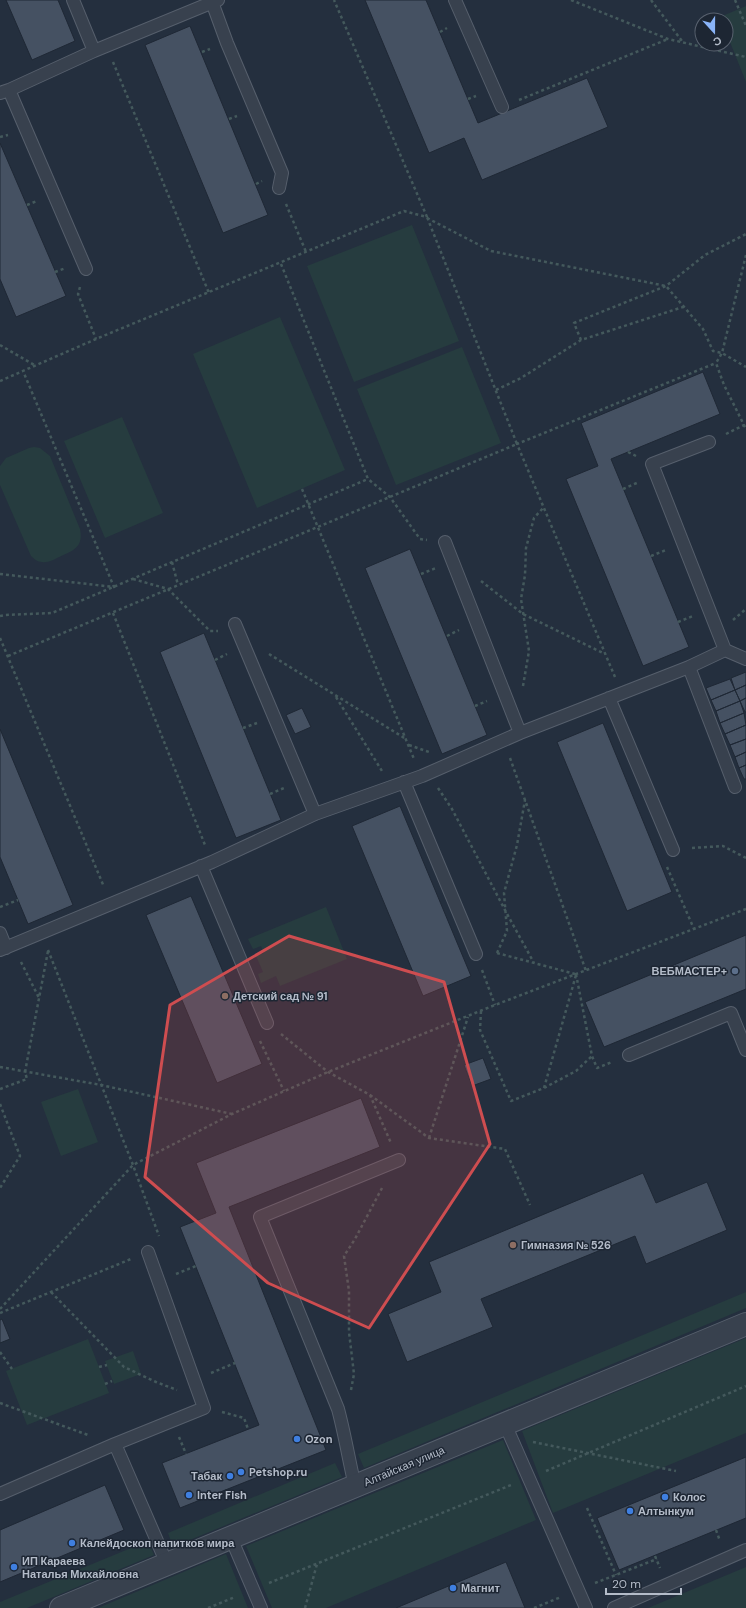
<svg xmlns="http://www.w3.org/2000/svg" width="746" height="1608" viewBox="0 0 746 1608" font-family="'DM Sans',sans-serif">
<style>
.green{fill:#263c3f}
.building{fill:#455162;stroke:#1f2835}
.lines{fill:none;stroke-linecap:round;stroke-linejoin:round}
.lane-casing{stroke:#565f6c;stroke-width:14}
.street-casing{stroke:#565f6c;stroke-width:24}
.path{stroke:#44595c;stroke-width:2.5;stroke-dasharray:3 3;stroke-linecap:butt}
.lane{stroke:#38414e;stroke-width:12}
.street{stroke:#38414e;stroke-width:22}
.marked{fill:#ce4d50;fill-opacity:0.2;stroke:#ce4d50;stroke-width:3;stroke-linejoin:round}
.service-dot{fill:#5c6f8a;stroke:#1d2633;stroke-width:1.5}
.education-dot{fill:#8d6e63;stroke:#1d2633;stroke-width:1.5}
.shop-dot{fill:#3f7fe0;stroke:#1d2633;stroke-width:1.5}
.labels{text-anchor:middle;dominant-baseline:central;stroke-width:3;stroke-linejoin:round;paint-order:stroke}
.poi-label{font-size:11px;font-weight:bold;fill:#b4bcc9;stroke:#1d2633;text-anchor:start}
.street-label{font-size:11px;fill:#b4bcc9;stroke:#1d2633}
</style>
<rect width="100%" height="100%" fill="#242f3e"/>
<!-- green -->
<path class="green" d="M 746,6 L 746,82 L 726,32 L 726,20 L 721,20 L 720,17 Z
M 412,225 L 459,341 L 354,382 L 307,266 Z
M 280,317 L 345,470 L 257,508 L 193,354 Z
M 462,347 L 501,443 L 396,485 L 357,389 Z
M 122,417 L 163,513 L 105,538 L 64,441 Z
M 34,447 L 40,448 L 50,456 L 80,529 C 84,548 72,551 57,558 C 53,560 48,563 42,562 C 38,562 34,559 31,556 L 0,485 L 0,466 L 6,458 L 29,448 Z
M 326,907 L 347,959 L 280,986 L 276,976 L 261,983 L 258,974 L 263,972 L 256,956 L 264,953 L 261,946 L 253,949 L 248,939 Z
M 78,1089 L 98,1142 L 61,1156 L 41,1102 Z
M 746,1292 L 746,1308 L 364,1468 L 358,1454 Z
M 746,1338 L 746,1433 L 553,1513 L 522,1431 Z
M 88,1339 L 109,1393 L 27,1425 L 6,1371 Z
M 133,1351 L 141,1374 L 114,1384 L 105,1361 Z
M 503,1440 L 536,1520 L 326,1608 L 272,1608 L 246,1546 Z
M 335,1463 L 342,1477 L 173,1547 L 168,1533 Z
M 148,1541 L 154,1555 L 27,1608 L 0,1608 L 0,1602 Z
M 226,1554 L 248,1608 L 98,1608 Z
M 746,1567 L 746,1608 L 648,1608 Z"/>
<!-- building -->
<path class="building" d="M 6,0 L 58,0 L 75,41 L 32,60 Z
M 365,0 L 426,0 L 478,123 L 587,78 L 608,127 L 482,180 L 464,138 L 429,153 Z
M 190,26 L 268,215 L 223,233 L 145,45 Z
M 0,143 L 66,296 L 16,317 L 0,279 Z
M 703,372 L 720,414 L 611,459 L 689,647 L 643,666 L 566,479 L 598,466 L 581,423 Z
M 410,549 L 487,735 L 442,754 L 365,568 Z
M 204,633 L 281,820 L 236,838 L 160,652 Z
M 746,672 L 746,685 L 735,690 L 731,678 Z
M 730,679 L 735,690 L 711,700 L 706,688 Z
M 746,685 L 746,698 L 740,701 L 735,690 Z
M 735,690 L 740,701 L 716,711 L 711,700 Z
M 746,698 L 746,712 L 745,712 L 740,701 Z
M 740,701 L 744,713 L 720,723 L 716,711 Z
M 302,708 L 311,727 L 295,734 L 286,715 Z
M 744,713 L 746,725 L 725,734 L 720,723 Z
M 603,723 L 672,892 L 627,911 L 557,742 Z
M 746,725 L 746,739 L 730,745 L 725,734 Z
M 0,729 L 73,905 L 28,924 L 0,857 Z
M 746,739 L 746,752 L 735,757 L 730,745 Z
M 746,752 L 746,765 L 739,768 L 735,757 Z
M 746,765 L 746,779 L 744,779 L 739,768 Z
M 400,806 L 471,976 L 423,996 L 352,826 Z
M 191,896 L 262,1064 L 217,1083 L 146,915 Z
M 746,935 L 746,989 L 604,1047 L 585,1002 Z
M 483,1058 L 491,1079 L 472,1086 L 464,1065 Z
M 361,1098 L 380,1147 L 229,1207 L 326,1450 L 180,1508 L 162,1463 L 259,1425 L 180,1227 L 216,1213 L 196,1163 Z
M 643,1173 L 656,1203 L 707,1182 L 727,1230 L 646,1264 L 635,1236 L 481,1299 L 493,1327 L 407,1362 L 388,1314 L 441,1292 L 429,1262 Z
M 2,1319 L 10,1339 L 0,1343 L 0,1320 Z
M 746,1457 L 746,1518 L 619,1570 L 597,1518 Z
M 105,1485 L 124,1530 L 0,1582 L 0,1530 Z
M 506,1562 L 525,1608 L 396,1608 Z"/>
<g class="lines">
<!-- lane casing -->
<g class="lane-casing">
<path id="lane" d="M 73,0 L 94,51
M 455,0 L 502,107
M 212,2 L 227,43 L 282,173 L 279,188
M 9,90 L 86,269
M 0,93 L 9,90 L 94,51 L 218,0
M 709,442 L 652,464 L 725,650
M 445,542 L 520,733
M 235,624 L 315,814
M 689,667 L 735,787
M 609,698 L 673,850
M 404,782 L 476,954
M 201,866 L 267,1023
M 0,933 L 6,948
M 0,950 L 212,862 L 315,814 L 422,776 L 520,733 L 689,667 L 725,650 L 746,659
M 629,1055 L 731,1013 L 746,1050
M 505,1424 L 586,1608
M 115,1444 L 204,1408 L 148,1252
M 355,1486 C 349,1461 345,1435 338,1409 L 260,1217 L 399,1160
M 0,1494 L 115,1444 L 167,1564
M 231,1538 L 261,1608
M 614,1608 L 746,1550"/>
</g>
<!-- street casing -->
<g class="street-casing">
<path id="street" d="M 61,1608 L 746,1324"/>
</g>
<!-- path -->
<path class="path" d="M 571,0 L 668,39 L 746,57
M 651,0 L 682,41
M 735,0 L 746,26
M 440,32 L 447,28
M 202,52 L 210,49
M 113,62 L 209,293
M 468,99 L 476,96
M 519,100 L 668,39
M 229,119 L 237,116
M 0,137 L 8,135
M 256,184 L 262,181
M 286,204 L 306,252
M 27,205 L 37,201
M 427,218 L 491,251 L 666,286 L 703,329 L 713,351 L 722,353 L 746,367
M 746,255 L 722,353 L 716,363 L 724,385 L 746,429
M 281,264 L 368,479 L 390,497 L 420,539 L 427,540
M 55,272 L 66,268
M 80,287 L 78,294 L 96,339
M 581,340 L 574,323 L 666,286 L 705,255 L 746,234
M 0,345 L 36,366
M 0,381 L 96,339 L 404,211 L 427,217 L 334,0
M 496,390 L 521,378 L 581,340 L 683,307
M 726,434 L 744,425
M 628,452 L 636,456
M 302,489 L 414,759
M 623,489 L 639,482
M 651,556 L 666,550
M 172,562 L 178,585
M 0,574 L 114,587 L 23,371
M 421,574 L 436,568
M 133,579 L 168,589 L 210,631 L 218,631
M 481,581 L 523,614 L 605,654
M 113,613 L 205,845
M 0,616 L 5,615 L 52,613 L 368,479
M 733,620 L 746,609
M 678,622 L 693,616
M 447,636 L 459,630
M 0,638 L 104,887
M 269,654 L 406,739
M 8,656 L 517,444 L 427,217
M 215,660 L 227,654
M 615,677 L 517,444 L 716,363
M 523,686 L 529,651 L 521,599 L 525,575 L 526,548 L 534,518 L 544,507
M 336,697 L 382,771
M 475,706 L 487,701
M 243,728 L 257,723
M 409,745 L 429,752
M 510,758 L 586,971
M 438,788 L 452,809 L 506,912 L 534,963
M 270,794 L 284,788
M 692,848 L 723,846 L 746,858
M 667,867 L 694,929
M 0,907 L 18,900
M 48,950 L 133,1165 L 159,1236
M 497,953 L 507,931 L 504,893 L 517,845 L 525,800
M 497,953 L 575,974
M 21,962 L 39,998
M 482,970 L 495,1005
M 576,974 L 592,1056 L 597,1068 L 612,1062
M 481,1011 L 480,1030 L 511,1101 L 544,1088 L 576,1071 L 592,1056
M 281,1034 L 328,1072 L 370,1095 L 391,1143
M 260,1041 L 284,1091
M 0,1067 L 101,1085 L 232,1114
M 544,1088 L 576,975
M 0,1089 L 27,1079 L 25,1072 L 48,951
M 370,1095 L 429,1138 L 505,1149 L 530,1205
M 0,1104 L 20,1156 L 0,1188
M 429,1138 L 468,1017
M 176,1274 L 196,1266
M 51,1292 L 124,1367 L 156,1382 L 177,1390
M 0,1309 L 133,1165 L 232,1114 L 328,1072 L 495,1005 L 746,909
M 0,1313 L 131,1259
M 0,1352 L 12,1369
M 99,1367 L 107,1365
M 211,1373 L 235,1363
M 105,1384 L 112,1381
M 351,1390 L 354,1374 L 349,1332 L 349,1291 L 344,1256 L 355,1239 L 382,1188
M 0,1403 L 88,1435
M 222,1412 L 244,1418 L 248,1429
M 179,1437 L 186,1454
M 533,1442 L 676,1471
M 546,1471 L 746,1386
M 587,1508 L 616,1575
M 716,1530 L 720,1541
M 655,1556 L 660,1568
M 269,1583 L 511,1485
M 595,1583 L 657,1559
M 208,1608 L 235,1597
M 305,1608 L 317,1564
M 534,1608 L 561,1597"/>
<!-- lane -->
<use href="#lane" class="lane"/>
<!-- street -->
<use href="#street" class="street"/>
</g>
<!-- marked area -->
<path class="marked" d="M 289,936 L 444,982 L 490,1144 L 369,1328 L 268,1283 L 145,1177 L 170,1005 Z"/>
<!-- markers -->
<circle class="service-dot" cx="735" cy="971" r="4"/>
<g class="education-dot">
<circle cx="225" cy="996" r="4"/>
<circle cx="513" cy="1245" r="4"/>
</g>
<g class="shop-dot">
<circle cx="297" cy="1439" r="4"/>
<circle cx="241" cy="1472" r="4"/>
<circle cx="230" cy="1476" r="4"/>
<circle cx="189" cy="1495" r="4"/>
<circle cx="665" cy="1497" r="4"/>
<circle cx="630" cy="1511" r="4"/>
<circle cx="72" cy="1543" r="4"/>
<circle cx="14" cy="1567" r="4"/>
<circle cx="453" cy="1588" r="4"/>
</g>
<g class="labels">
<!-- poi labels -->
<g class="poi-label">
<text x="727" y="971" text-anchor="end">ВЕБМАСТЕР+</text>
<text x="233" y="996">Детский сад № 91</text>
<text x="521" y="1245">Гимназия № 526</text>
<text x="305" y="1439">Ozon</text>
<text x="249" y="1472">Petshop.ru</text>
<text x="222" y="1476" text-anchor="end">Табак</text>
<text x="197" y="1495">Inter Fish</text>
<text x="673" y="1497">Колос</text>
<text x="638" y="1511">Алтынкум</text>
<text x="80" y="1543">Калейдоскоп напитков мира</text>
<text x="22" y="1561">ИП Караева<tspan x="22" dy="13">Наталья Михайловна</tspan></text>
<text x="461" y="1588">Магнит</text>
</g>
<!-- street labels -->
<g class="street-label">
<text transform="translate(404 1466) rotate(-23)">Алтайская улица</text>
</g>
</g>
<!-- north arrow -->
<g transform="translate(714 32) rotate(159)"><circle r="19" fill="#1d2633" stroke="#59626f"/>
<path d="M0-3L7 15L0 10L-7 15Z" fill="#8ab4f8"/>
<text y="-6" font-size="11" font-weight="bold" text-anchor="middle" fill="#b4bcc9">С</text>
</g>
<!-- scale -->
<path d="M606 1588v6h75v-6" fill="none" stroke="#b4bcc9" stroke-width="2"/>
<text x="612" y="1588" font-size="12" fill="#b4bcc9" stroke="#1d2633" stroke-width="3" paint-order="stroke">20 m</text>
</svg>
